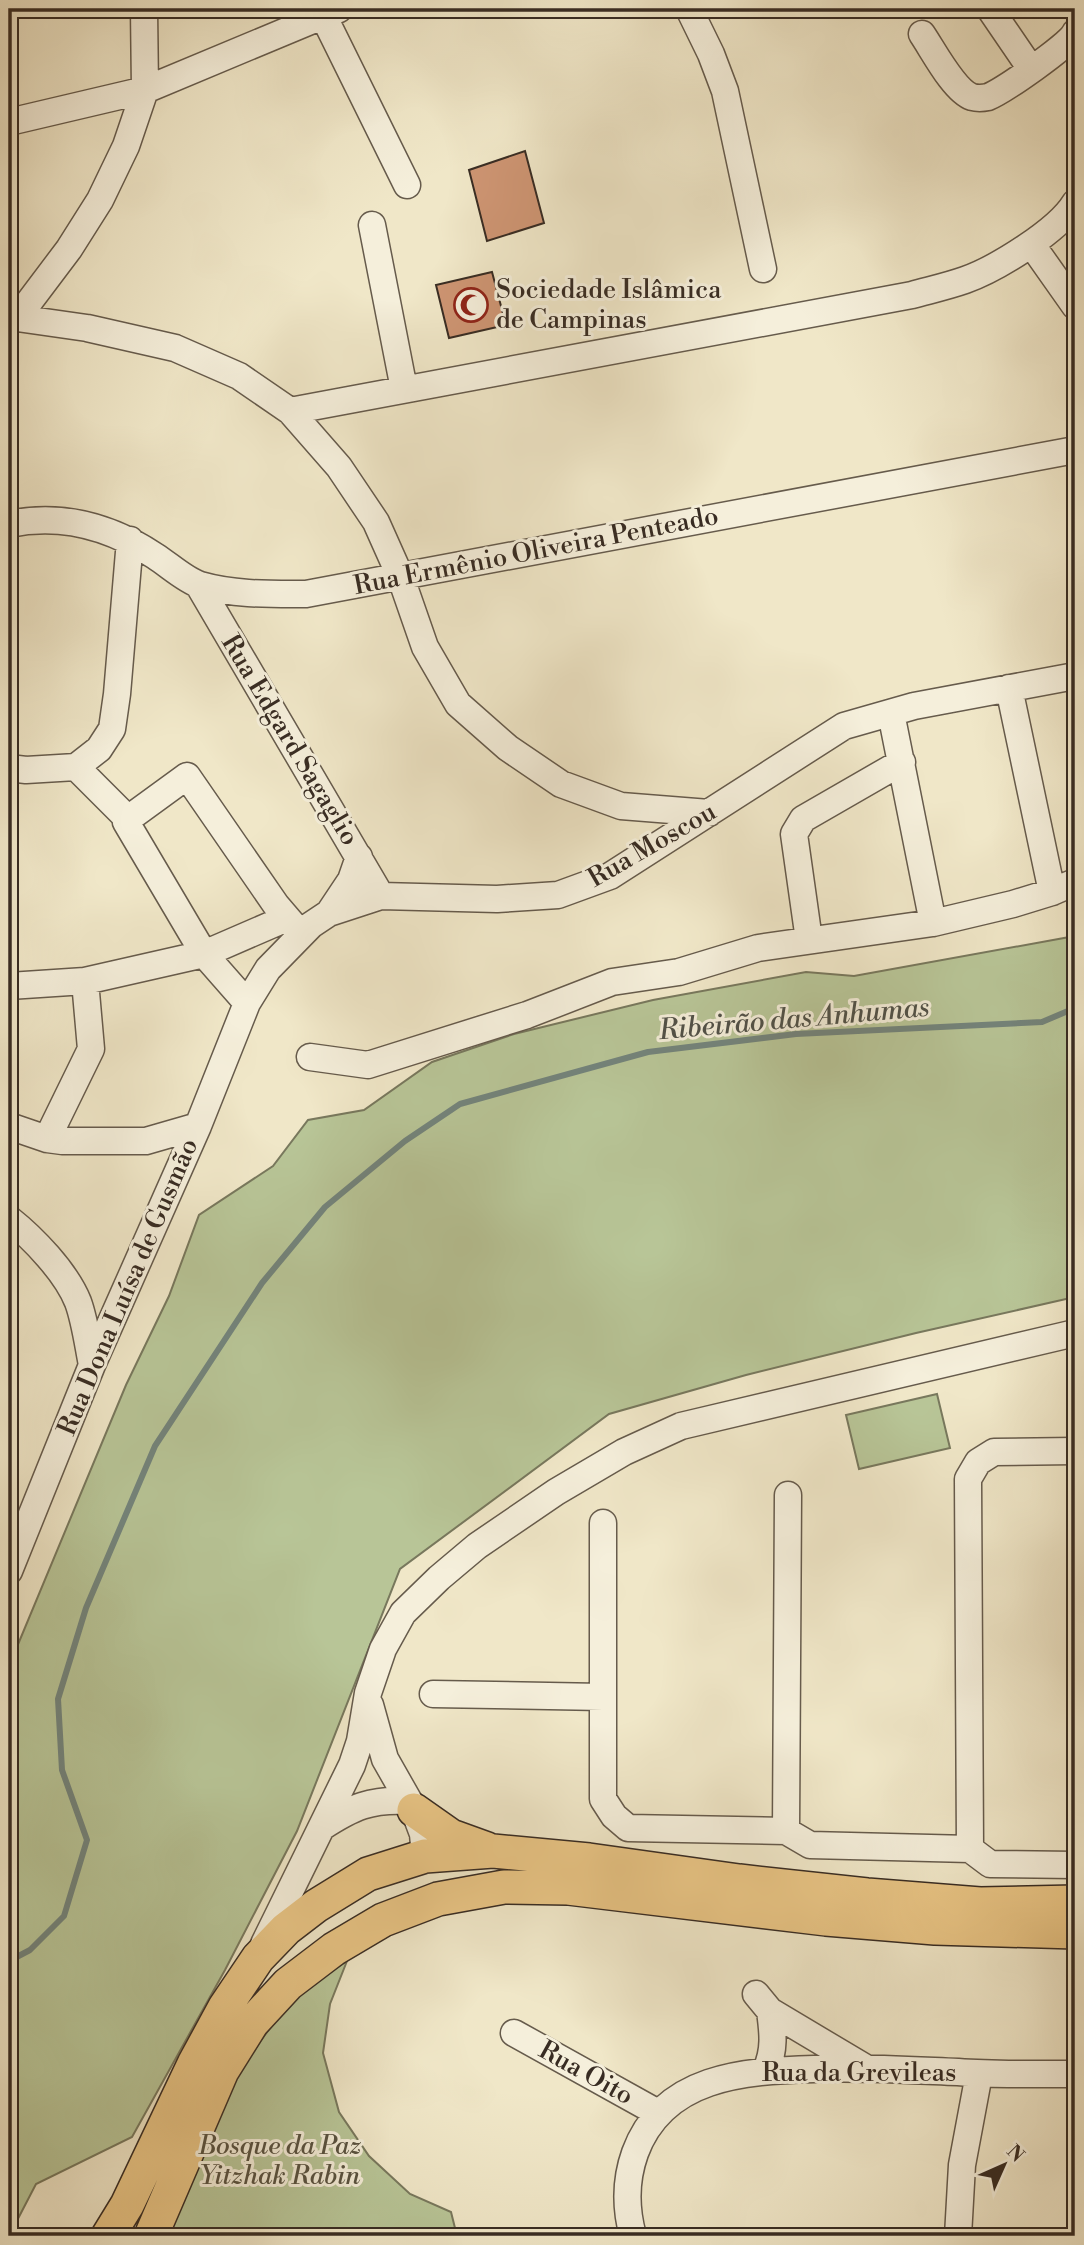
<svg xmlns="http://www.w3.org/2000/svg" width="1084" height="2245" viewBox="0 0 1084 2245" font-family="'Libre Bodoni',serif">
<style>
.green{fill:#b8c597;stroke:#78785d;stroke-width:2}
.lines{fill:none;stroke-linecap:round;stroke-linejoin:round}
.stream{stroke:#73847c;stroke-width:6}
.building{fill:#ce9573;stroke:#382c23;stroke-width:2}
.minor-casing{stroke:#665b4c;stroke-width:29}
.major-casing{stroke:#382c23;stroke-width:36}
.minor{stroke:#f5efdb;stroke-width:26}
.major{stroke:#e8c484;stroke-width:33}
.labels{text-anchor:middle;dominant-baseline:central;stroke-width:6;stroke-linejoin:round;paint-order:stroke}
.poi-label{font-size:26px;fill:#382c23;stroke:#f5efdb;text-anchor:start}
.street-label{font-size:26px;fill:#382c23;stroke:#f5efdb}
.park-label{font-size:26px;font-style:italic;fill:#585240;stroke:#f5efdb}
.water-label{font-size:28px;font-style:italic;fill:#505148;stroke:#f5efdb}
</style>
<rect width="100%" height="100%" fill="#f0e7c8"/>
<filter id="stains"><feTurbulence type="fractalNoise" baseFrequency=".00286" numOctaves="4"/><feColorMatrix values="0 0 0 0 .2 0 0 0 0 .09 0 0 0 0 .02 0 0 0 .5 -.17"/></filter>
<radialGradient id="worn" r=".72"><stop offset=".6" stop-color="#630" stop-opacity="0"/><stop offset="1" stop-color="#630" stop-opacity=".3"/></radialGradient>
<!-- green -->
<path class="green" d="M 1075,936 L 1075,1297 L 916,1333 L 746,1375 L 609,1414 L 400,1569 L 297,1831 L 225,1970 L 132,2137 L 36,2184 L 9,2236 L 9,1666 L 126,1385 L 169,1296 L 199,1215 L 273,1166 L 308,1120 L 364,1110 L 432,1062 L 514,1034 L 653,1000 L 806,972 L 854,976 Z
M 937,1394 L 950,1448 L 859,1469 L 846,1415 Z
M 347,1961 L 330,2004 L 323,2053 L 339,2112 L 369,2156 L 410,2194 L 451,2212 L 457,2236 L 164,2236 C 202,2152 233,2057 303,1992 C 316,1980 333,1971 347,1961 Z"/>
<g class="lines">
<!-- stream -->
<path class="stream" d="M 9,1961 L 30,1950 L 64,1916 L 87,1840 L 62,1770 L 58,1699 L 86,1608 L 155,1446 L 262,1283 L 325,1207 L 405,1141 L 460,1104 L 648,1052 L 796,1034 L 1042,1022 L 1075,1008"/>
</g>
<!-- building -->
<path class="building" d="M 525,151 L 544,223 L 487,241 L 469,170 Z
M 492,272 L 506,325 L 449,338 L 436,285 Z"/>
<g class="lines">
<!-- minor casing -->
<g class="minor-casing">
<path id="minor" d="M 689,9 L 711,54 L 725,91 L 763,269
M 990,9 L 1031,69
M 324,17 L 407,185
M 922,34 C 933,50 954,91 972,97 C 976,98 983,98 988,97 C 1003,91 1068,46 1075,33
M 9,122 L 145,90 L 339,9
M 372,225 L 404,389
M 1032,245 L 1075,306
M 17,318 L 69,249 L 100,200 L 126,146 L 145,90 L 144,9
M 9,320 L 17,318 L 87,328 L 175,348 L 239,376 L 290,411 L 339,467 L 376,522 L 401,578 L 425,647 L 458,704 L 508,748 L 561,784 L 621,806 L 709,813
M 290,411 L 912,295 C 930,290 948,286 965,280 C 996,269 1058,231 1075,203
M 9,524 C 62,513 111,527 155,556 C 169,565 185,580 200,585 C 235,595 270,594 306,594 L 1075,450
M 198,584 L 381,896
M 1009,688 L 1052,892
M 891,713 L 933,923
M 76,767 L 128,819
M 9,768 L 26,770 L 76,767 L 99,749 L 112,729 L 117,694 L 130,540
M 128,819 L 187,776 L 276,905 L 294,926
M 128,819 L 126,822 L 204,954 L 247,1003
M 329,913 L 351,880 L 359,857
M 809,940 L 794,834 L 803,819 L 902,762
M 9,986 L 85,981 L 204,954 L 287,918
M 310,1057 L 368,1065 L 527,1015 L 612,982 L 679,972 L 758,948 L 933,923 L 1013,904 L 1052,892 L 1075,882
M 9,1126 L 47,1139 L 62,1141 L 146,1141 L 198,1126
M 47,1139 L 91,1049 L 85,981
M 9,1219 C 33,1238 66,1272 78,1302 C 85,1321 88,1345 92,1365
M 1075,1451 L 994,1452 L 978,1462 L 968,1479 L 970,1849 L 990,1864 L 1075,1865
M 603,1523 L 603,1799 L 614,1816 L 628,1828 L 786,1831 L 810,1845 L 970,1849
M 9,1571 L 92,1365 L 198,1126 L 247,1003 L 268,969 L 311,925 L 329,913 L 381,896 L 497,899 L 558,895 L 610,876 L 844,726 L 914,706 L 1075,676
M 433,1694 L 603,1697
M 370,1705 L 385,1759 L 414,1810 L 423,1834 L 425,1856
M 322,1827 C 353,1807 370,1799 408,1801
M 786,1831 L 788,1495
M 264,1944 L 352,1765 L 360,1741 L 368,1693 L 383,1649 L 403,1613 L 439,1578 L 477,1546 L 556,1492 L 624,1452 L 681,1426 L 1075,1333
M 756,1994 L 770,2011 L 864,2067
M 514,2033 L 658,2113
M 766,2070 C 775,2050 773,2033 770,2011
M 633,2236 C 625,2207 625,2181 635,2153 C 663,2076 744,2071 814,2069 C 862,2067 910,2070 958,2072 C 997,2075 1036,2074 1075,2074
M 958,2236 L 962,2165 L 979,2074"/>
</g>
<!-- major casing -->
<g class="major-casing">
<path id="major" d="M 414,1810 L 451,1836 L 487,1849
M 108,2236 L 127,2205 L 194,2064 L 225,2007 L 258,1958 L 286,1929 L 316,1906 L 368,1874 L 425,1856 L 493,1851 L 589,1860 L 739,1881 L 867,1895 L 980,1904 L 1075,1902
M 151,2236 L 222,2071 L 252,2023 L 288,1984 L 334,1949 L 383,1920 L 438,1899 L 504,1887 L 568,1888 L 826,1919 L 935,1928 L 1075,1932"/>
</g>
<!-- minor -->
<use href="#minor" class="minor"/>
<!-- major -->
<use href="#major" class="major"/>
</g>
<!-- icons -->
<defs>
<g id="mosque-ring" transform="scale(1.75)"><circle r="9.5" fill="#f5efdb" stroke="#8f2418" stroke-width="1.5"/><path d="M3.5-4.9A6 6 0 1 0 3.5 4.9A5 5 0 1 1 3.5-4.9Z" fill="#8f2418"/></g>
</defs>
<g fill-rule="evenodd">
<use href="#mosque-ring" x="471" y="305"/>
</g>
<g class="labels">
<!-- poi labels -->
<g class="poi-label">
<text x="496" y="290">Sociedade Islâmica<tspan x="496" dy="30">de Campinas</tspan></text>
</g>
<!-- street labels -->
<g class="street-label">
<text transform="translate(536 551) rotate(-11)">Rua Ermênio Oliveira Penteado</text>
<text transform="translate(290 740) rotate(59)">Rua Edgard Sagaglio</text>
<text transform="translate(652 845) rotate(-30)">Rua Moscou</text>
<text transform="translate(128 1287) rotate(-67)">Rua Dona Luísa de Gusmão</text>
<text transform="translate(586 2073) rotate(29)">Rua Oito</text>
<text x="859" y="2073">Rua da Grevileas</text>
</g>
<!-- park labels -->
<g class="park-label">
<text x="280" y="2146">Bosque da Paz<tspan x="280" dy="30">Yitzhak Rabin</tspan></text>
</g>
<!-- water labels -->
<g class="water-label">
<text transform="translate(794 1019) rotate(-5)">Ribeirão das Anhumas</text>
</g>
</g>
<!-- margin -->
<rect width="1084" height="2245" fill="none" stroke="#f0e7c8" stroke-width="35"/>
<rect x="10" y="10" width="1063" height="2224" fill="none" stroke="#382c23" stroke-width="3.5"/>
<rect x="18" y="18" width="1049" height="2210" fill="none" stroke="#382c23" stroke-width="2"/>
<!-- north arrow -->
<g transform="translate(1004 2165) rotate(45)" stroke="#f5efdb" stroke-width="5" paint-order="stroke">
<path d="M0-5L12 26L0 18L-12 26Z" fill="#382c23"/>
<text y="-10" font-size="19" font-weight="bold" text-anchor="middle" fill="#382c23">N</text>
</g>
<rect width="100%" height="100%" filter="url(#stains)"/>
<rect width="100%" height="100%" fill="url(#worn)"/>
</svg>
